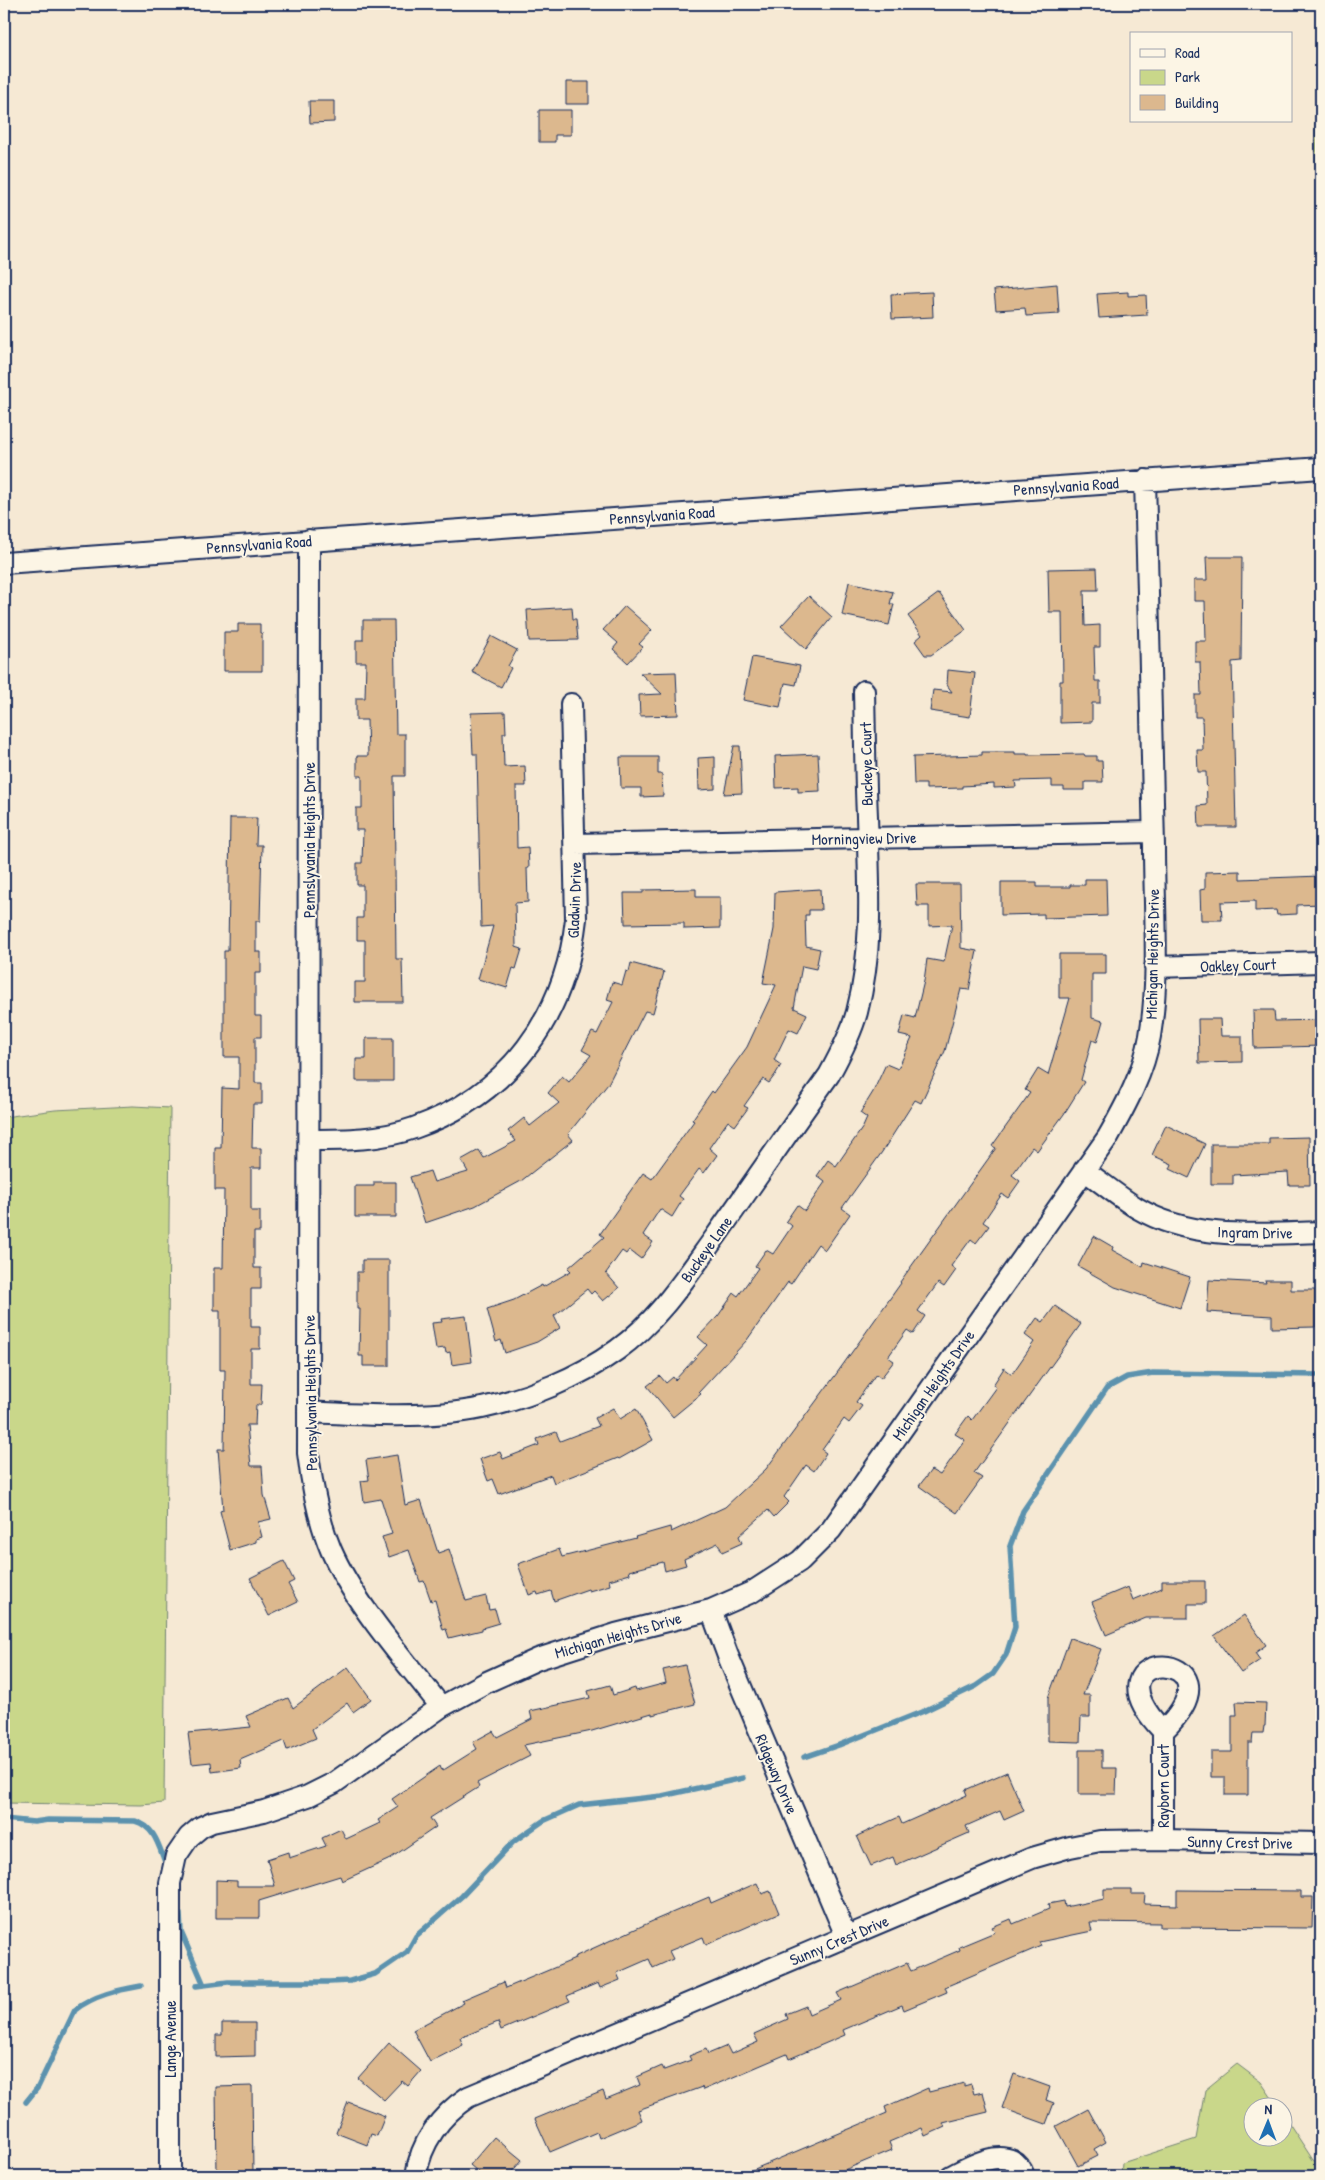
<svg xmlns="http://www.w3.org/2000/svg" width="1325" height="2180" viewBox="0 0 1325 2180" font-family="'Patrick Hand',sans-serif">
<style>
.green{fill:#c9d78a;stroke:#728374}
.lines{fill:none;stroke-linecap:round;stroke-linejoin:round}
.stream{stroke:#5b92ae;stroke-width:5.5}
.building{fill:#dcb88e;stroke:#1b2f5e}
.minor-casing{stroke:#1b2f5e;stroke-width:24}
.minor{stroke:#fcf5e5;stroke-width:20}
.labels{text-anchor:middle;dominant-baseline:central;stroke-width:4;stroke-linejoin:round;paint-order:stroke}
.street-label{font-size:16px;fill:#1b2f5e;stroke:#fcf5e5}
</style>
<rect width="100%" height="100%" fill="#f6e9d4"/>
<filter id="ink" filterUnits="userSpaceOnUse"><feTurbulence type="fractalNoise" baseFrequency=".02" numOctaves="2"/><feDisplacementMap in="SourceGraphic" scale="10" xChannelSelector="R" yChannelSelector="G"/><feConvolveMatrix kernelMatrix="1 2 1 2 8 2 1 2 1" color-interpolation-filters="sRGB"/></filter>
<g filter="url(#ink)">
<!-- green -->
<path class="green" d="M 1321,43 L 1321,354 L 1316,236 L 1315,85 Z
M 133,1106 L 170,1108 L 164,1803 L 141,1805 L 4,1803 L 4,1117 L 55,1110 Z
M 1237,2064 L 1261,2082 L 1278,2107 L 1252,2108 L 1252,2138 L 1282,2138 L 1283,2114 L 1313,2160 L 1321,2165 L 1321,2176 L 1121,2176 L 1122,2163 L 1196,2139 L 1205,2090 Z"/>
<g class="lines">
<!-- stream -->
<path class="stream" d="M 804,1757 L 839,1745 L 924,1711 L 976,1686 L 993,1674 L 1006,1655 L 1015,1627 L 1010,1546 L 1023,1511 L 1107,1388 L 1127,1377 L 1153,1373 L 1321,1375
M 4,1819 L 34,1822 L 48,1820 L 135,1821 C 156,1827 159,1848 167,1867
M 180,1914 L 181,1932 L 204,1985
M 196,1986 L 228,1982 L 329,1982 L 350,1981 L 375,1974 L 407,1952 L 416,1936 L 462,1896 L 513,1842 L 543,1821 L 579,1805 L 662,1796 L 743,1778
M 26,2102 L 38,2087 L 75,2010 C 94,1995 118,1990 141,1986"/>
</g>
<!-- building -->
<path class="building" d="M 566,82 L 589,82 L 589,104 L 566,104 Z
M 309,101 L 334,101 L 334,122 L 310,123 Z
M 539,110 L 571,110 L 571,135 L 555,135 L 555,142 L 539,142 Z
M 1057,284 L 1059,314 L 1026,316 L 1025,308 L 996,310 L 994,290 Z
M 932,292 L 933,317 L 892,319 L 891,294 Z
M 1128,292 L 1128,296 L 1146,295 L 1147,315 L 1099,318 L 1097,294 Z
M 1206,557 L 1242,557 L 1241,661 L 1232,662 L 1236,827 L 1199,827 L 1198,806 L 1207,805 L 1206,772 L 1198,772 L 1197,750 L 1203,750 L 1202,717 L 1195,717 L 1195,695 L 1201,695 L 1200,662 L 1195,662 L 1195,641 L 1206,641 L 1205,601 L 1194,601 L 1194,580 L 1207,580 Z
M 1097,568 L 1098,590 L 1084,590 L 1085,626 L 1100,625 L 1100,647 L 1094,647 L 1095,681 L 1100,681 L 1100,703 L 1092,703 L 1092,722 L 1060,723 L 1060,681 L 1063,681 L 1062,612 L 1049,612 L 1048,569 Z
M 849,582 L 893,592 L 890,604 L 894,604 L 889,625 L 842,615 Z
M 939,593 L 966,630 L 931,655 L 925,655 L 915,641 L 922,635 L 908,616 Z
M 809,596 L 832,617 L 806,649 L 781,626 Z
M 625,606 L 652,630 L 639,644 L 643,647 L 628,663 L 613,649 L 618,643 L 603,630 Z
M 572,607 L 573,619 L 576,619 L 578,640 L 529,641 L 527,610 Z
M 363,620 L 394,620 L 396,734 L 405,734 L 405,776 L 394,776 L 396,959 L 402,959 L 403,1002 L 355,1002 L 355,982 L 365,982 L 365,940 L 357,940 L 357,918 L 363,918 L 363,885 L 357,885 L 357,863 L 362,863 L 363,830 L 356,830 L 356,808 L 362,808 L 362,776 L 357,776 L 357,756 L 368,756 L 367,720 L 356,720 L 356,698 L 365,698 L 366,662 L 356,662 L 356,640 L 363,640 Z
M 238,624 L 260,624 L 260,633 L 262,633 L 262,671 L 224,671 L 224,632 L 238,632 Z
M 491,636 L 517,650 L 508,666 L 511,668 L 501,687 L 472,672 Z
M 752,657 L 800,666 L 796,685 L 785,683 L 780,707 L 743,700 Z
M 948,670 L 975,673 L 970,717 L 930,711 L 933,690 L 952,692 L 947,685 Z
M 676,672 L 678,715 L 640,716 L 639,695 L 662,694 L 640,673 Z
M 505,712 L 506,733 L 503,733 L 504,767 L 525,766 L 526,786 L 516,786 L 517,848 L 528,847 L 529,868 L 527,868 L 528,902 L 515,903 L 516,947 L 522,949 L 516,969 L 513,968 L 507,988 L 478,979 L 493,926 L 481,927 L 477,754 L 473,754 L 471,713 Z
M 734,746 L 740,746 L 742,793 L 724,794 Z
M 982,752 L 1015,752 L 1015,754 L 1027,754 L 1027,755 L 1084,754 L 1085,756 L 1097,756 L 1097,761 L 1102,761 L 1103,782 L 1085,782 L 1085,790 L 1064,790 L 1064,787 L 1052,787 L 1052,780 L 1015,781 L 1016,787 L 994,788 L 994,784 L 962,786 L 962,788 L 926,789 L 926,784 L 914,784 L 913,757 L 982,755 Z
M 818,754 L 820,791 L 798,792 L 798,787 L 776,788 L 775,756 Z
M 620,757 L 658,757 L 658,774 L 662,774 L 663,796 L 641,797 L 641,788 L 621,788 Z
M 715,757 L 715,789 L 699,790 L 698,758 Z
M 230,818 L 257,818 L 256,845 L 262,845 L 260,921 L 256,921 L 256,952 L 261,952 L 261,973 L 255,973 L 255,1016 L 261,1016 L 261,1037 L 255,1037 L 255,1083 L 262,1083 L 262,1104 L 253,1104 L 252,1148 L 261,1148 L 261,1168 L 251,1168 L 251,1211 L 260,1211 L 260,1232 L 254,1232 L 254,1268 L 261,1268 L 261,1289 L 251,1289 L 251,1327 L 260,1327 L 260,1349 L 251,1349 L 251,1384 L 262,1384 L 261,1405 L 256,1405 L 255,1425 L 247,1425 L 251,1466 L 262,1466 L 264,1495 L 271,1519 L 258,1522 L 262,1537 L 256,1539 L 256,1542 L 230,1550 L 220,1511 L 223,1510 L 218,1449 L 224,1449 L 225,1370 L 220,1370 L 220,1310 L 214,1310 L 214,1268 L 223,1268 L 224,1190 L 215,1190 L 215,1148 L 221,1148 L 222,1088 L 239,1089 L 239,1057 L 224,1057 L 224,951 L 228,951 Z
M 1240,871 L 1240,879 L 1321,876 L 1321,904 L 1297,905 L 1297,914 L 1277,915 L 1276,910 L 1255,911 L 1255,901 L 1221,902 L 1222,920 L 1201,920 L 1200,890 L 1205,889 L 1205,872 Z
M 1085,879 L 1106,879 L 1107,916 L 1044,918 L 1044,914 L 1001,915 L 1001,882 L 1037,882 L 1037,887 L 1070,887 L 1070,885 L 1085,885 Z
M 916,884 L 960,884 L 961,948 L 977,951 L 969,990 L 961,989 L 945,1051 L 921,1103 L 915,1100 L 882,1152 L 842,1208 L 850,1214 L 825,1250 L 818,1244 L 791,1284 L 788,1282 L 747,1340 L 699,1392 L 701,1394 L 673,1417 L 647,1386 L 660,1376 L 666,1383 L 673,1377 L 675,1380 L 707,1345 L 698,1337 L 718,1316 L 734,1293 L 738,1296 L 758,1268 L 755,1266 L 766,1250 L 773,1254 L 792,1226 L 786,1221 L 797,1205 L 805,1211 L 825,1182 L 817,1176 L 828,1160 L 836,1166 L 863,1127 L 867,1118 L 860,1113 L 873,1092 L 886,1064 L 898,1069 L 912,1038 L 899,1035 L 904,1015 L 915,1018 L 924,981 L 927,959 L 944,962 L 952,925 L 929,926 L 929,906 L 917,906 Z
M 696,889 L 696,897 L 720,897 L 720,928 L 684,929 L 684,923 L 625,924 L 624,893 L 643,893 L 643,890 Z
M 820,889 L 821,910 L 809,910 L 809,915 L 805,915 L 806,946 L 820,949 L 816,969 L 802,966 L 794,1008 L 807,1014 L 798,1033 L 789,1029 L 774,1060 L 781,1065 L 775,1075 L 769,1083 L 763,1079 L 744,1106 L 748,1108 L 735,1126 L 728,1121 L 709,1148 L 717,1155 L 704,1173 L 699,1169 L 679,1196 L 683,1199 L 672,1217 L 660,1209 L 643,1235 L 653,1242 L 641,1259 L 629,1250 L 626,1254 L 622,1251 L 606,1273 L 619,1288 L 603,1301 L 594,1291 L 591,1294 L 587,1289 L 554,1316 L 560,1328 L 537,1342 L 505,1353 L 501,1340 L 496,1342 L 487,1309 L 514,1300 L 542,1285 L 543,1287 L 571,1271 L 568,1268 L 604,1237 L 600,1234 L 643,1173 L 652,1179 L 694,1121 L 692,1120 L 712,1091 L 714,1093 L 747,1047 L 776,985 L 763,983 L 774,929 L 775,892 Z
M 1059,954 L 1106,954 L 1106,974 L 1092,974 L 1092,1018 L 1103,1021 L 1097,1042 L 1092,1040 L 1081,1080 L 1084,1082 L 1064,1114 L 1037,1151 L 1032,1147 L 1012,1175 L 1020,1181 L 1008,1198 L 1002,1194 L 983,1222 L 989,1226 L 983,1234 L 976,1243 L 971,1239 L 951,1266 L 956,1270 L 944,1287 L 938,1283 L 918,1311 L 925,1316 L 913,1334 L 907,1330 L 888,1357 L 894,1361 L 888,1369 L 881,1378 L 876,1374 L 856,1402 L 862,1406 L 856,1414 L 849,1423 L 844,1419 L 822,1450 L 826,1453 L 814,1471 L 806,1465 L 784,1497 L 789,1502 L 774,1517 L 768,1510 L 739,1536 L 742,1543 L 722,1552 L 718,1543 L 684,1559 L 686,1565 L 665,1571 L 663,1562 L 629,1571 L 630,1574 L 609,1580 L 610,1585 L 589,1591 L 588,1589 L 554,1601 L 551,1591 L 538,1595 L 537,1592 L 529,1595 L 518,1564 L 559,1549 L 562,1557 L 636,1538 L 635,1537 L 670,1527 L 671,1532 L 725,1507 L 766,1469 L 837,1373 L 901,1283 L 900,1282 L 996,1148 L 992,1146 L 1030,1093 L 1025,1090 L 1038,1069 L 1048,1075 L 1070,998 L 1059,998 Z
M 631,963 L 664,972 L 653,1013 L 645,1011 L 608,1084 L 568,1134 L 573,1140 L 521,1181 L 475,1206 L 425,1223 L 410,1177 L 430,1171 L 434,1182 L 468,1172 L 461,1160 L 479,1150 L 484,1158 L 516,1141 L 508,1131 L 524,1118 L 530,1126 L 559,1103 L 548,1093 L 562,1076 L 569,1082 L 591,1055 L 582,1050 L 592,1032 L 597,1034 L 613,1002 L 607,1000 L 612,982 L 622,985 L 626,971 L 629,972 Z
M 1253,1010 L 1274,1010 L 1275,1021 L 1321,1020 L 1321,1046 L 1254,1048 Z
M 1198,1019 L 1220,1019 L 1221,1036 L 1242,1036 L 1242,1062 L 1199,1063 Z
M 366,1038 L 393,1038 L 393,1081 L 356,1081 L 356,1059 L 366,1059 Z
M 1166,1125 L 1205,1144 L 1189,1178 L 1170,1169 L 1172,1164 L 1152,1155 Z
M 1309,1137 L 1310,1185 L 1289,1185 L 1288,1172 L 1233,1175 L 1233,1184 L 1211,1184 L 1211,1144 L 1269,1144 L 1269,1138 Z
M 374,1182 L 396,1182 L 396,1217 L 355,1217 L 355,1186 L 374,1186 Z
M 1094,1236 L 1113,1247 L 1112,1250 L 1143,1267 L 1144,1262 L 1190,1277 L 1180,1308 L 1115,1287 L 1078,1266 Z
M 362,1260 L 389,1260 L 389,1366 L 363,1366 L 363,1356 L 359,1356 L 360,1309 L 357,1309 L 357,1272 L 362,1272 Z
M 1209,1280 L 1266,1283 L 1265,1280 L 1291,1280 L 1291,1290 L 1315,1290 L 1315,1327 L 1272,1328 L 1272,1316 L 1207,1312 Z
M 1055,1306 L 1081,1324 L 974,1473 L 982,1478 L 957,1513 L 919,1486 L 931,1470 L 940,1475 L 965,1440 L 955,1434 L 968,1416 L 972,1420 L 996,1387 L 993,1385 L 1004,1368 L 1012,1374 L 1034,1342 L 1025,1335 L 1037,1318 L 1043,1322 Z
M 466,1316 L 472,1362 L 452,1365 L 450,1352 L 446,1353 L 445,1348 L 436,1349 L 432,1323 L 442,1322 L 441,1319 Z
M 613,1408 L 620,1419 L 636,1409 L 653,1440 L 619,1459 L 618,1458 L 554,1483 L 551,1475 L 499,1494 L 493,1479 L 488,1481 L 480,1459 L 500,1452 L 503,1459 L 539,1445 L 537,1439 L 556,1432 L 560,1441 L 599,1426 L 595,1418 Z
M 397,1455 L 405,1505 L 421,1500 L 438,1553 L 449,1549 L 466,1601 L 486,1596 L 489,1610 L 495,1609 L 499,1623 L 482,1628 L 482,1630 L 449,1638 L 446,1629 L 443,1630 L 435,1600 L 431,1601 L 424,1581 L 420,1582 L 409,1550 L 389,1557 L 382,1537 L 392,1534 L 381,1499 L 364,1502 L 361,1481 L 369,1480 L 366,1460 Z
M 284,1561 L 294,1581 L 288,1584 L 298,1602 L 269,1616 L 250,1578 Z
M 1162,1581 L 1205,1581 L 1205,1604 L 1188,1604 L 1188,1618 L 1146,1618 L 1106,1635 L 1092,1602 L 1128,1587 L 1133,1600 L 1162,1588 Z
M 1244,1615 L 1266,1645 L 1255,1653 L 1260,1660 L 1241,1673 L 1214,1636 Z
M 1070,1638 L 1101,1649 L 1083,1695 L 1090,1695 L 1090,1717 L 1081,1717 L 1080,1742 L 1048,1741 L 1048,1698 Z
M 685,1665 L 695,1704 L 652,1715 L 652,1713 L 592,1731 L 524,1745 L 530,1756 L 477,1783 L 479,1787 L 430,1818 L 436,1827 L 388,1860 L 342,1881 L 340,1876 L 259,1901 L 259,1918 L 216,1918 L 216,1880 L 237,1881 L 237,1886 L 275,1886 L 267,1859 L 288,1852 L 289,1858 L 326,1846 L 322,1838 L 341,1829 L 346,1839 L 380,1823 L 378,1820 L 398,1807 L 392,1799 L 440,1766 L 442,1771 L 477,1749 L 473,1742 L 493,1731 L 497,1737 L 532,1719 L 530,1711 L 590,1698 L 588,1691 L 610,1685 L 613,1695 L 635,1688 L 636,1691 L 666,1683 L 663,1670 Z
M 348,1667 L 371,1699 L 353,1712 L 347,1703 L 312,1729 L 316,1738 L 287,1750 L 284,1741 L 240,1760 L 241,1768 L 212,1772 L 211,1762 L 192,1764 L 188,1733 L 251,1727 L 246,1716 L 288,1698 L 293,1708 Z
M 1236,1702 L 1266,1703 L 1265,1726 L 1264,1726 L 1263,1733 L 1253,1733 L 1252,1743 L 1248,1743 L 1248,1795 L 1225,1795 L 1225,1777 L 1211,1777 L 1211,1752 L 1232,1752 L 1232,1715 L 1237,1715 Z
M 1079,1750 L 1102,1750 L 1102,1768 L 1117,1768 L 1116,1794 L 1079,1794 Z
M 1007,1772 L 1024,1811 L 1004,1820 L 1000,1811 L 966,1826 L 969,1833 L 896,1865 L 893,1857 L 871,1866 L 857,1836 L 899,1817 L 902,1824 L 967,1795 L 965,1790 Z
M 757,1883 L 762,1894 L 770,1891 L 779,1913 L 706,1945 L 703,1937 L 669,1951 L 673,1959 L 653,1968 L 649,1959 L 617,1973 L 620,1980 L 600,1988 L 598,1983 L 567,1996 L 570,2001 L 501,2030 L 498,2022 L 460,2038 L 463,2045 L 430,2062 L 413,2030 L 464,2003 L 462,2000 L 504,1982 L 506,1988 L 575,1959 L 574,1957 L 655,1920 L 709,1897 L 711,1903 Z
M 1104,1889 L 1131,1889 L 1131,1894 L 1145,1894 L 1144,1904 L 1177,1905 L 1177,1890 L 1301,1891 L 1301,1897 L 1313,1897 L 1312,1928 L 1160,1927 L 1160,1923 L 1090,1922 L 1092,1931 L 1039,1942 L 1041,1946 L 945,1987 L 947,1992 L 904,2010 L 902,2005 L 843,2030 L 845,2035 L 789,2059 L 787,2054 L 703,2090 L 702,2087 L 638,2110 L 642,2120 L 599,2138 L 597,2132 L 550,2152 L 535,2119 L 603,2091 L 606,2099 L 640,2085 L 637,2077 L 662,2066 L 664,2070 L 691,2060 L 689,2056 L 706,2049 L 708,2054 L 727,2046 L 731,2054 L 758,2042 L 754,2034 L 788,2019 L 786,2014 L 806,2006 L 809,2014 L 841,2000 L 837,1993 L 907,1963 L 911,1971 L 960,1950 L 959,1947 L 995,1932 L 992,1927 L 1011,1919 L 1013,1924 L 1049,1909 L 1048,1904 L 1064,1901 L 1065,1907 L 1104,1899 Z
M 222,2023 L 255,2023 L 255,2056 L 216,2057 L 216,2035 L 222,2035 Z
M 389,2043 L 421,2071 L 408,2086 L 402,2081 L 384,2100 L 358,2078 Z
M 1014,2074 L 1050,2087 L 1046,2100 L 1054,2103 L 1046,2124 L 1002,2108 Z
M 964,2083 L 964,2086 L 971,2084 L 974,2094 L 983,2092 L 988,2112 L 943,2123 L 945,2127 L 925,2136 L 922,2128 L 889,2142 L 892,2150 L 830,2176 L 738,2176 L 887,2113 L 885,2107 L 928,2088 L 929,2092 Z
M 252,2086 L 253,2176 L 217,2176 L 216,2087 Z
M 348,2102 L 385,2116 L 377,2136 L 371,2134 L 367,2145 L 336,2133 Z
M 1088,2109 L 1106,2142 L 1094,2149 L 1098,2156 L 1078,2166 L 1056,2126 Z
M 494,2137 L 522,2160 L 508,2176 L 483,2176 L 470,2165 Z"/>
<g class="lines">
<!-- minor casing -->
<g class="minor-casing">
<path id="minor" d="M 309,540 L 308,1453 C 312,1486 318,1519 331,1550 C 355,1605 404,1659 441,1707
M 4,563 L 1321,468
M 575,844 L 1153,832
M 1155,967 L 1321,962
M 309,1140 C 344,1140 381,1140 414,1128 C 509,1095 565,1017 576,919 L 571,704
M 1084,1170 C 1102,1183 1119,1197 1137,1208 C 1193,1241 1260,1234 1321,1232
M 308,1412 C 362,1415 430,1419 482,1408 C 529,1398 578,1378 617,1350 C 659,1320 686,1277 716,1236 C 754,1182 791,1128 829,1075 C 840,1055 851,1034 857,1012 C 874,947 869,883 867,816 C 865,774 865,733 864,691
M 711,1610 L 728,1656 L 846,1936
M 1163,1840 L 1163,1731 C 1250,1647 1077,1643 1163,1731
M 170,2176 L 170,1883 L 176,1856 L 189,1837 L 201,1827 L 212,1822 L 264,1811 L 308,1796 L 334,1783 L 441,1707 L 487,1682 L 538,1659 L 616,1634 L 711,1610 L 752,1592 L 800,1561 L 831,1530 L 853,1499 L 1108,1137 C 1126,1105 1144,1072 1150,1036 C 1160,974 1154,909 1154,847 C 1152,725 1148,602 1145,480
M 416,2176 C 420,2143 441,2115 468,2097 L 1032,1858 L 1070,1847 L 1100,1841 L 1163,1840 L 1321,1843
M 951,2176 C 971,2166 1012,2141 1024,2176"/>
</g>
<!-- minor -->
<use href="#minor" class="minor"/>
</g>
</g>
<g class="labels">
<!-- street labels -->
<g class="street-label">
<text transform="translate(1066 486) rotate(-4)">Pennsylvania Road</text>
<text transform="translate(662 515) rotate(-4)">Pennsylvania Road</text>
<text transform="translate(259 544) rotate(-4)">Pennsylvania Road</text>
<text transform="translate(866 764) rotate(-91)">Buckeye Court</text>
<text transform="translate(864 838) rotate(-1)">Morningview Drive</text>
<text transform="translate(309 840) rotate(-90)">Pennslyvania Heights Drive</text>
<text transform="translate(574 900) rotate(-88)">Gladwin Drive</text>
<text transform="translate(1152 954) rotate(-89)">Michigan Heights Drive</text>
<text transform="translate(1238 965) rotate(-2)">Oakley Court</text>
<text transform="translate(1255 1232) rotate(1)">Ingram Drive</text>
<text transform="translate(706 1249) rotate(-55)">Buckeye Lane</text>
<text transform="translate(933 1385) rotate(-55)">Michigan Heights Drive</text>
<text transform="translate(310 1393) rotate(-91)">Pennsylvania Heights Drive</text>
<text transform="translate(618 1635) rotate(-16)">Michigan Heights Drive</text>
<text transform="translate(777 1774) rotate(67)">Ridgeway Drive</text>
<text transform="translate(1163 1786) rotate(-90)">Rayborn Court</text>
<text transform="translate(1240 1842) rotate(1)">Sunny Crest Drive</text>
<text transform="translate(839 1940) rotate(-23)">Sunny Crest Drive</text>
<text transform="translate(170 2039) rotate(-90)">Lange Avenue</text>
</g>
</g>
<!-- margin -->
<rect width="1325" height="2180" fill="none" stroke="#fcf5e5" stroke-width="20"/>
<rect x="10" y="10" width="1305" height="2160" fill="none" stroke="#1b2f5e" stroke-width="2" filter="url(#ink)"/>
<!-- legend -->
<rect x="1130" y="32" width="162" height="90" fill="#fcf5e5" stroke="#a2a6af"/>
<rect x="1140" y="49" width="25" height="8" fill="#fcf5e5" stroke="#a2a6af"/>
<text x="1175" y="58" font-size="15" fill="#1b2f5e">Road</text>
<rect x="1140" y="70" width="25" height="15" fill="#c9d78a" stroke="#a2a6af"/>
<text x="1175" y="82" font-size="15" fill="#1b2f5e">Park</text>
<rect x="1140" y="95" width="25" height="15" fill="#dcb88e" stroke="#a2a6af"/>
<text x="1175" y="108" font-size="15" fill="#1b2f5e">Building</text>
<!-- north arrow -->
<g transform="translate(1268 2122) rotate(1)"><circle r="24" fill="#fcf5e5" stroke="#a2a6af"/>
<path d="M0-4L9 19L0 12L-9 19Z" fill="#1f6fb2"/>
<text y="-8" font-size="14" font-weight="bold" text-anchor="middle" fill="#1b2f5e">N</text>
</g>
</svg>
